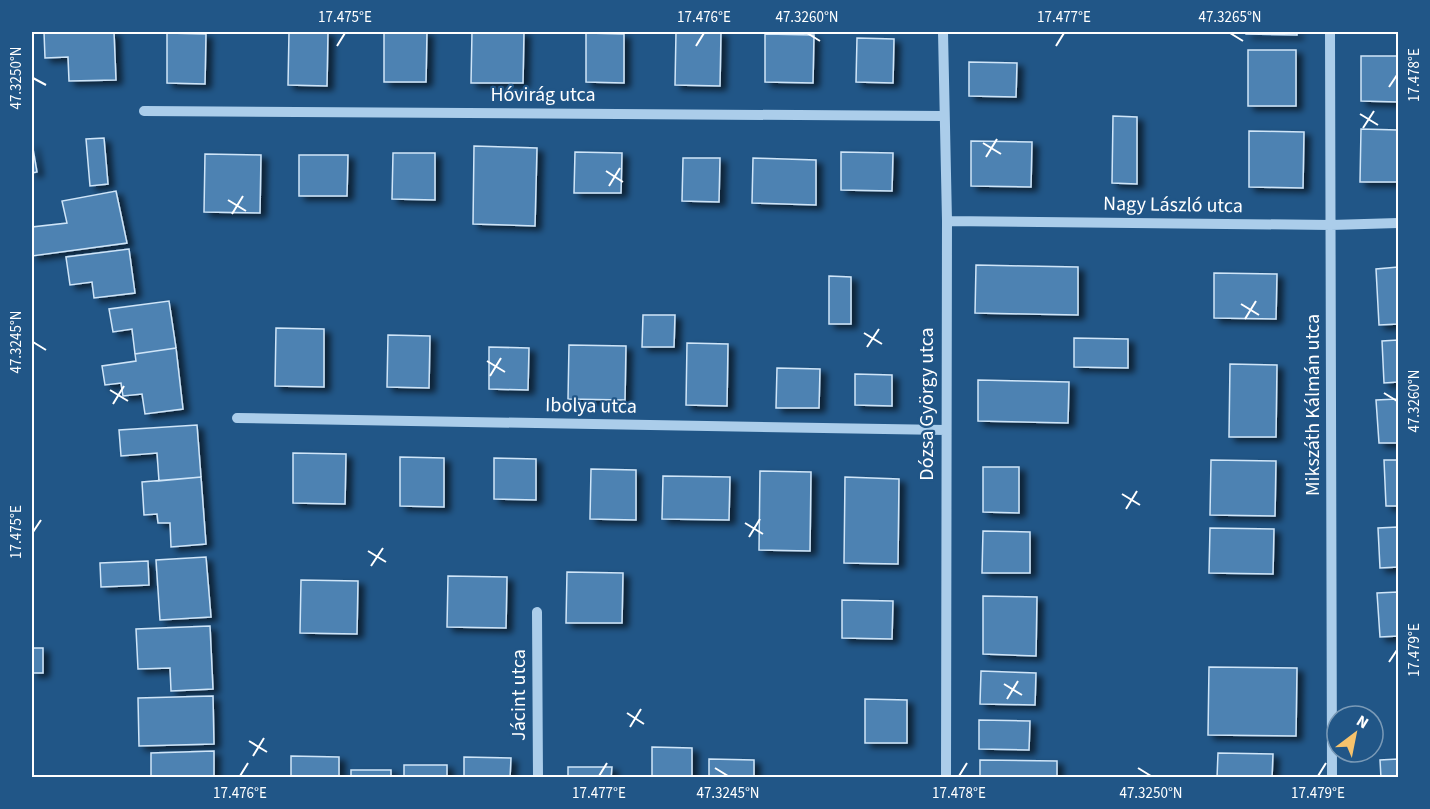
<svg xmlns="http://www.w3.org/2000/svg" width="1430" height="809" viewBox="0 0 1430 809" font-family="'Source Sans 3',sans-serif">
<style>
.building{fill:#4d82b2;stroke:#cfe5f8;stroke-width:1.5;filter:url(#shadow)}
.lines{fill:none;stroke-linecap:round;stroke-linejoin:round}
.minor{stroke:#abcdea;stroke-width:10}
.ticks{fill:none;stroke:#fff;stroke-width:2}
.labels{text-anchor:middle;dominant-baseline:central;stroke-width:4.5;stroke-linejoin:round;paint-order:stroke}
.street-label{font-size:20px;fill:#fff;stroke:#215687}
.neatline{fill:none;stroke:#fff;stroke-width:2}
.ticks-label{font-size:15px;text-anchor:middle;fill:#fff}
</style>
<defs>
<filter id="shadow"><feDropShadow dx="6" dy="4" stdDeviation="3" flood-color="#0009"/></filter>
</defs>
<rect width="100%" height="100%" fill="#215687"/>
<!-- building -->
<path class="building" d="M 44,32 L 114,32 L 116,80 L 69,81 L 68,57 L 45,58 Z
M 289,32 L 328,32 L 327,86 L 288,85 Z
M 384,32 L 427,32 L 426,82 L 384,82 Z
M 472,32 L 524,32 L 523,83 L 471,83 Z
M 676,32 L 721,32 L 720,86 L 675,85 Z
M 1246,32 L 1297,32 L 1297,35 L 1246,34 Z
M 167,33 L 206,34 L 205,84 L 167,83 Z
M 586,33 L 624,34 L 624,83 L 586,82 Z
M 765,34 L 814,35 L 813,83 L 765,82 Z
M 857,38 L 894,39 L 893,83 L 856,82 Z
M 1248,50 L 1296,50 L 1296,106 L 1248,106 Z
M 1361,56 L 1398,56 L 1398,102 L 1361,101 Z
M 969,62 L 1017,63 L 1016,97 L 969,96 Z
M 1113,116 L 1137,117 L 1137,184 L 1112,183 Z
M 1361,129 L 1398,130 L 1398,182 L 1360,182 Z
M 1249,131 L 1304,132 L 1303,188 L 1249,187 Z
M 104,138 L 108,184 L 90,186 L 86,139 Z
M 971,141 L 1032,142 L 1031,187 L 971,186 Z
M 32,143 L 37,172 L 32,173 Z
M 474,146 L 537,148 L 535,226 L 473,224 Z
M 575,152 L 622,153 L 621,193 L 574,193 Z
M 841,152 L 893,153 L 892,191 L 841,190 Z
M 393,153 L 435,153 L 435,200 L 392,199 Z
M 205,154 L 261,155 L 260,213 L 204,212 Z
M 299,155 L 348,155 L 347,196 L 299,196 Z
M 683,158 L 720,158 L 719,202 L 682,201 Z
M 753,158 L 816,160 L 816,205 L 752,203 Z
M 116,191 L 127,243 L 32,256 L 32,227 L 67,223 L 62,201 Z
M 129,249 L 135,293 L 94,298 L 92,282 L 70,285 L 66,257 Z
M 976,265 L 1078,267 L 1078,315 L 975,313 Z
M 1398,267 L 1398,324 L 1379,325 L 1376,269 Z
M 1214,273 L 1277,274 L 1276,319 L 1214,318 Z
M 829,276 L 851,277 L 851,324 L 829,324 Z
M 169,301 L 176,348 L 135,354 L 132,329 L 113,332 L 109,309 Z
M 643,315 L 675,315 L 674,347 L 642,347 Z
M 276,328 L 324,329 L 324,387 L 275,386 Z
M 388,335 L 430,336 L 429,388 L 387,387 Z
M 1074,338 L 1128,339 L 1128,368 L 1074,367 Z
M 1398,340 L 1398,382 L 1384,383 L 1382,341 Z
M 687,343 L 728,344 L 727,406 L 686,405 Z
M 569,345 L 626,346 L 625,400 L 568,399 Z
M 489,347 L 529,348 L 528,390 L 489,389 Z
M 176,348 L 183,409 L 145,414 L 142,394 L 123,396 L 121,383 L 105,385 L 102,366 L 136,361 L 135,354 Z
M 1230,364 L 1277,365 L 1276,437 L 1229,437 Z
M 777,368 L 820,369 L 819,408 L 776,408 Z
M 855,374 L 892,375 L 892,406 L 855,405 Z
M 978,380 L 1069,382 L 1068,423 L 978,421 Z
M 1398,399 L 1398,443 L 1379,443 L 1376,400 Z
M 197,425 L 201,477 L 159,481 L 157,453 L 121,456 L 119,430 Z
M 293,453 L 346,454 L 345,504 L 293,503 Z
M 400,457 L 444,458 L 444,507 L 400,506 Z
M 494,458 L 536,459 L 536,500 L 494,499 Z
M 1211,460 L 1276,461 L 1275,516 L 1210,515 Z
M 1384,460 L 1398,460 L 1398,506 L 1386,506 Z
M 983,467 L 1019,467 L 1019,513 L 983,512 Z
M 591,469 L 636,470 L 636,520 L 590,519 Z
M 760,471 L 811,472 L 810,551 L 759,550 Z
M 663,476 L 730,477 L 729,520 L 662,519 Z
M 201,477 L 206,544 L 171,547 L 170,523 L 158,523 L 157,514 L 144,515 L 142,482 Z
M 845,477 L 899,479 L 898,564 L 844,563 Z
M 1398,527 L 1398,567 L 1380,568 L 1378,528 Z
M 1210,528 L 1274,529 L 1273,574 L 1209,573 Z
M 983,531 L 1030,532 L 1030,573 L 982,573 Z
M 206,557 L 211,617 L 160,620 L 156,560 Z
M 148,561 L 149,585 L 101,587 L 100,563 Z
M 567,572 L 623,573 L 622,623 L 566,623 Z
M 448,576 L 507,577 L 506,628 L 447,627 Z
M 301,580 L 358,581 L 357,634 L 300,633 Z
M 1398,592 L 1398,636 L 1380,637 L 1377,593 Z
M 983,596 L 1037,597 L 1036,656 L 983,654 Z
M 842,600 L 893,601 L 892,639 L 842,638 Z
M 210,626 L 213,689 L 171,691 L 170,668 L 138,669 L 136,629 Z
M 32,648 L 43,648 L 43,673 L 32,673 Z
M 1209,667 L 1297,668 L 1296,736 L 1208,735 Z
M 981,671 L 1036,673 L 1035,705 L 980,704 Z
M 213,696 L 214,744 L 139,746 L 138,698 Z
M 865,699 L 907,700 L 907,743 L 865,743 Z
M 979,720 L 1030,721 L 1029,750 L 979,749 Z
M 652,747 L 692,748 L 692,778 L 652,778 Z
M 214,751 L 214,778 L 151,778 L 151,753 Z
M 1218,753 L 1273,754 L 1272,778 L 1217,778 Z
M 291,756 L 339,757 L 339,778 L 291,778 Z
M 464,757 L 511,758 L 510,778 L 464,778 Z
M 709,759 L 754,760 L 754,778 L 709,778 Z
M 1398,759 L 1398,778 L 1381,778 L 1380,760 Z
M 980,760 L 1057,761 L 1057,778 L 980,778 Z
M 404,765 L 447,765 L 447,778 L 404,778 Z
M 568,767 L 612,767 L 611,778 L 568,778 Z
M 351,770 L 391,770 L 391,778 L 351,778 Z"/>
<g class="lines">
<!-- minor -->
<path class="minor" d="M 943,32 L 947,221 L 946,778
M 1330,32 L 1332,778
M 144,111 L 943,116
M 947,221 L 1331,225 L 1398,223
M 237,418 L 945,430
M 537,612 L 538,778"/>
</g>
<!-- ticks -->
<path class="ticks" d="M 807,33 L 820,41M 1230,33 L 1243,41M 337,46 L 345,33M 696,46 L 704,33M 1056,46 L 1064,33M 33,78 L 46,85M 1389,87 L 1397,75M 1360,114 L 1378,125M 1363,128 L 1374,111M 983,143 L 1001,154M 986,157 L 997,139M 606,171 L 623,182M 609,186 L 620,168M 228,200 L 246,211M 232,214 L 243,196M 1241,304 L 1259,315M 1245,319 L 1256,301M 864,333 L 882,344M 33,342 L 46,350M 867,347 L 879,329M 487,361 L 505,372M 490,376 L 501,358M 110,390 L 128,401M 1384,393 L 1397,401M 113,404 L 124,386M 1122,494 L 1140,505M 1126,509 L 1137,491M 745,523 L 763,534M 33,532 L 41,520M 749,537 L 760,519M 368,551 L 386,562M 371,566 L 383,548M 1389,662 L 1397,650M 1004,684 L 1022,695M 1007,699 L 1018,681M 627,713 L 644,724M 630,727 L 641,709M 249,741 L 267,752M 253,756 L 264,738M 715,768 L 728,776M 1138,768 L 1151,776M 240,776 L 248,763M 599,776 L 607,763M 959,776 L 967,763M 1318,776 L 1326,763"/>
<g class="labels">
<!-- street labels -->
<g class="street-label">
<text x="543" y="95">Hóvirág utca</text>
<text transform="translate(1173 205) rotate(1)">Nagy László utca</text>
<text transform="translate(927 404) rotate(-90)">Dózsa György utca</text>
<text transform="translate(1313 405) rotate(-90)">Mikszáth Kálmán utca</text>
<text transform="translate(591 406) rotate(1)">Ibolya utca</text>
<text transform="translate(519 695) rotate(-90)">Jácint utca</text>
</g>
</g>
<!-- border -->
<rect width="1430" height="809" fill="none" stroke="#215687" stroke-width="66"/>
<!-- north arrow -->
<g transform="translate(1355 734) rotate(32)"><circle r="28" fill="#215687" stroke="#7a9ab7" stroke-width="1.5"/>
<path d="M0-4.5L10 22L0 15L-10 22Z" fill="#f7c36c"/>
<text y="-9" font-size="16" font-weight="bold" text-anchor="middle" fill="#ffffff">N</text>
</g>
<rect x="33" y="33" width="1364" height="743" class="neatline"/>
<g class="ticks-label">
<text x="345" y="22">17.475°E</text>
<text x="704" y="22">17.476°E</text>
<text x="807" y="22">47.3260°N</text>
<text x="1064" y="22">17.477°E</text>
<text x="1230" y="22">47.3265°N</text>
<text transform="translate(1414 75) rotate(-90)" y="5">17.478°E</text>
<text transform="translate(16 78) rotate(-90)" y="5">47.3250°N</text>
<text transform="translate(16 342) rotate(-90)" y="5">47.3245°N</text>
<text transform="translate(1414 401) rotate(-90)" y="5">47.3260°N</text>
<text transform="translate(16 532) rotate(-90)" y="5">17.475°E</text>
<text transform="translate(1414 650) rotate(-90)" y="5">17.479°E</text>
<text x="240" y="798">17.476°E</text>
<text x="599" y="798">17.477°E</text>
<text x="728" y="798">47.3245°N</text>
<text x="959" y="798">17.478°E</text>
<text x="1151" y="798">47.3250°N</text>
<text x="1318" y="798">17.479°E</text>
</g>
</svg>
